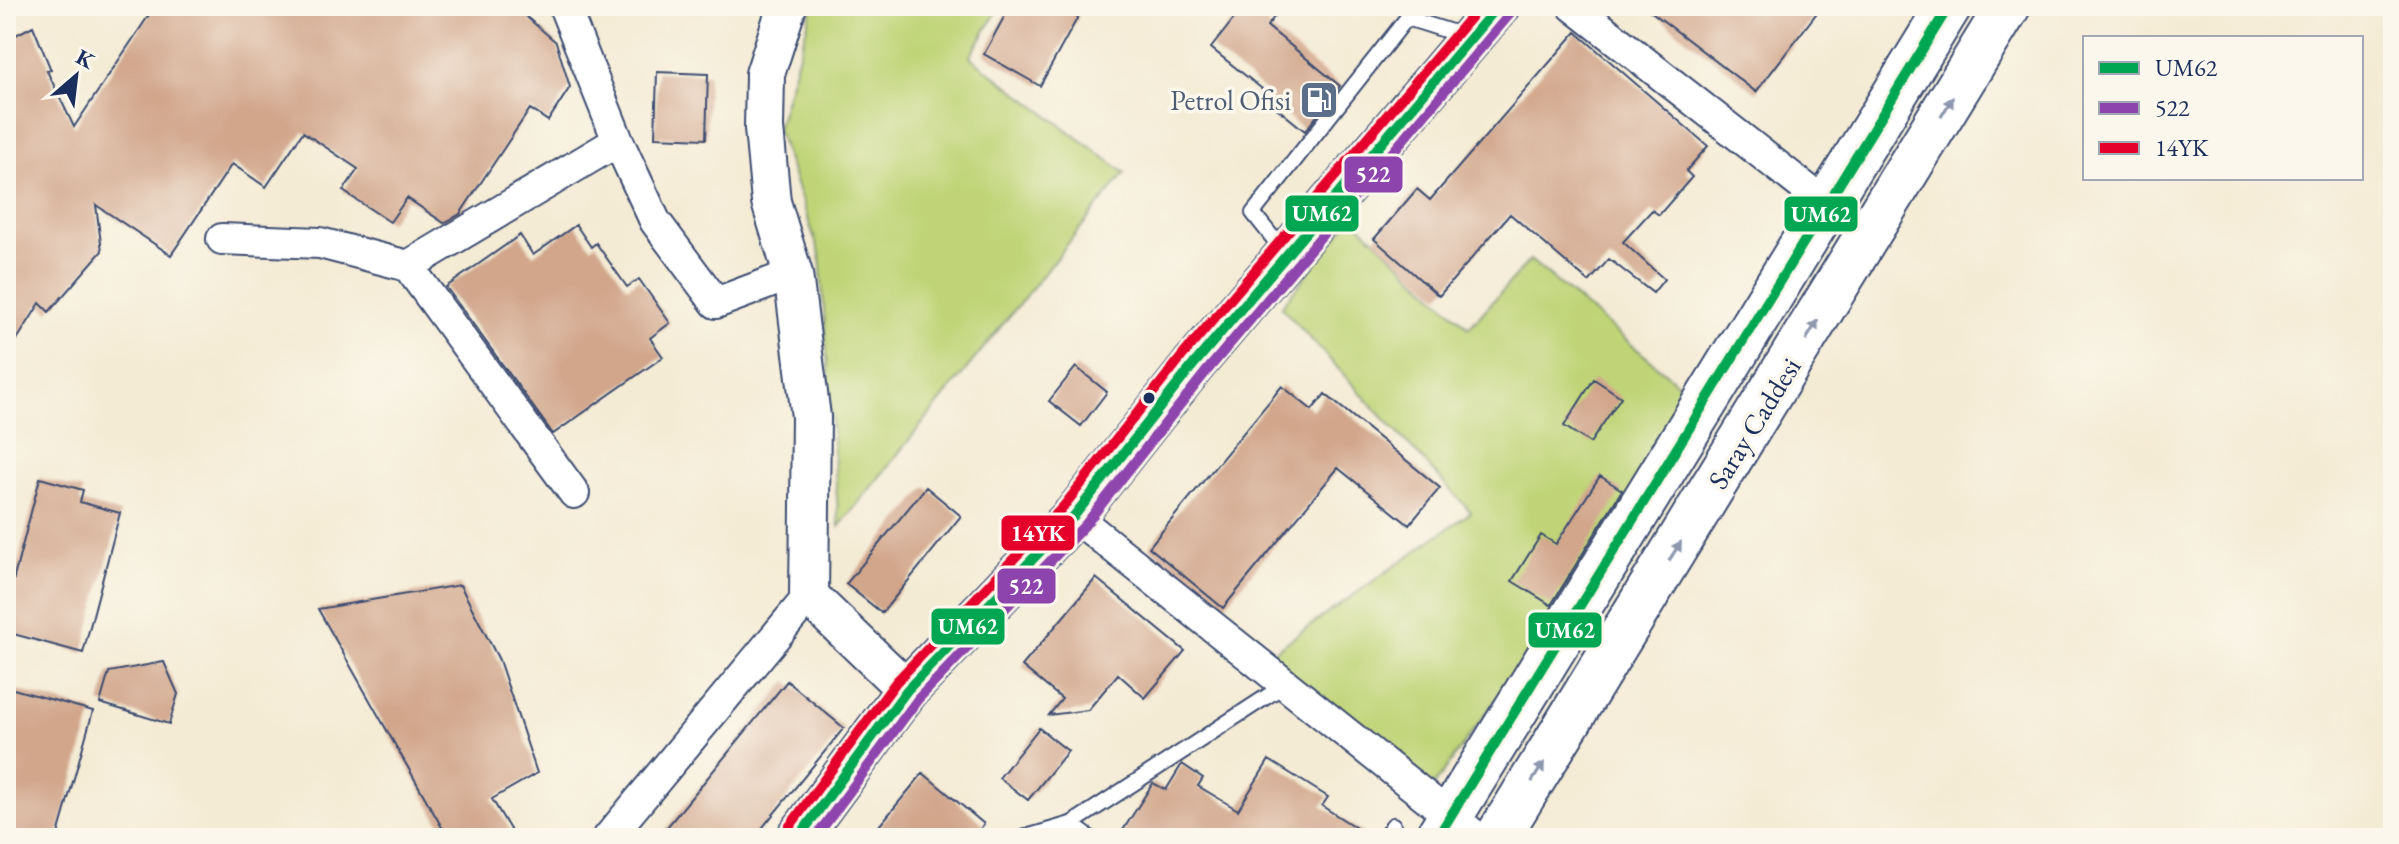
<svg xmlns="http://www.w3.org/2000/svg" width="2399" height="844" viewBox="0 0 2399 844" font-family="'EB Garamond',serif">
<style>
.green{fill:#c0d477;stroke:#6e826a;stroke-width:2}
.building{fill:#d1a68b}
.lines{fill:none;stroke-linecap:round;stroke-linejoin:round}
.service-casing{stroke:#3c4b70;stroke-width:18}
.minor-casing{stroke:#3c4b70;stroke-width:34}
.tertiary-casing{stroke:#3c4b70;stroke-width:42}
.secondary-casing{stroke:#3c4b70;stroke-width:46}
.primary-casing{stroke:#3c4b70;stroke-width:48}
.service{stroke:#fff;stroke-width:14}
.minor{stroke:#fff;stroke-width:30}
.tertiary{stroke:#fff;stroke-width:38}
.secondary{stroke:#fff;stroke-width:42}
.primary{stroke:#fff;stroke-width:44}
.bus-1-casing{stroke:#fbf7ec;stroke-width:16}
.bus-2-casing{stroke:#fbf7ec;stroke-width:16}
.bus-3-casing{stroke:#fbf7ec;stroke-width:16}
.bus-1{stroke:#00a651;stroke-width:10}
.bus-2{stroke:#8e44ad;stroke-width:10}
.bus-3{stroke:#e4002b;stroke-width:10}
.oneway{fill:#8d97ae}
.bus-dot{fill:#1b2f5e;stroke:#fbf7ec;stroke-width:3}
.labels{text-anchor:middle;dominant-baseline:central;stroke-width:7;stroke-linejoin:round;paint-order:stroke}
.service-label{font-size:28px;fill:#4e5e75;stroke:#fbf7ec;text-anchor:end}
.street-label{font-size:28px;fill:#1b2f5e;stroke:#fbf7ec}
.line-badge{stroke:#fbf7ec;stroke-width:3}
.badge-label{font-size:22px;text-anchor:middle;font-weight:bold;fill:#fff}
</style>
<rect width="100%" height="100%" fill="#fbf7ec"/>
<filter id="ink" filterUnits="userSpaceOnUse"><feTurbulence type="fractalNoise" baseFrequency=".0125" numOctaves="2"/><feDisplacementMap in="SourceGraphic" scale="16" xChannelSelector="R" yChannelSelector="G"/><feConvolveMatrix kernelMatrix="1 2 1 2 8 2 1 2 1" color-interpolation-filters="sRGB"/></filter>
<filter id="wash" filterUnits="userSpaceOnUse"><feTurbulence type="fractalNoise" baseFrequency=".006" numOctaves="4" result="noise"/><feDisplacementMap in="SourceGraphic" scale="32" xChannelSelector="R" yChannelSelector="G"/><feGaussianBlur stdDeviation="1.8" result="paint"/><feColorMatrix in="noise" values="0 0 0 0 0 0 0 0 0 0 0 0 0 0 0 0 0 1.4 0 .05"/><feComposite in="paint" operator="in"/></filter>
<g filter="url(#wash)">
<rect width="100%" height="100%" fill="#f4ebd4"/>
<!-- green -->
<path class="green" d="M 813,6 L 1000,6 L 970,57 L 1125,173 L 839,527 L 820,254 L 777,129 Z
M 1352,218 L 1469,328 L 1530,260 L 1705,406 L 1431,790 L 1253,666 L 1471,512 L 1281,307 Z"/>
<g id="blocks">
<!-- building -->
<path class="building" d="M 155,6 L 525,6 L 523,14 L 556,42 L 570,87 L 548,121 L 530,109 L 460,214 L 444,223 L 407,198 L 390,222 L 343,191 L 358,169 L 303,132 L 266,187 L 232,164 L 171,255 L 96,205 L 102,251 L 49,312 L 40,303 L 6,357 L 6,40 L 33,26 L 51,70 L 47,71 L 74,127 Z
M 1010,6 L 1084,6 L 1040,86 L 984,54 Z
M 1244,6 L 1283,6 L 1267,26 L 1340,86 L 1305,131 L 1262,96 L 1266,92 L 1211,48 Z
M 1644,6 L 1822,6 L 1756,92 Z
M 1576,32 L 1708,146 L 1686,171 L 1692,177 L 1659,215 L 1652,210 L 1623,242 L 1664,279 L 1653,293 L 1609,259 L 1589,282 L 1510,214 L 1439,296 L 1374,239 L 1417,189 L 1430,200 Z
M 657,72 L 708,74 L 706,139 L 655,137 Z
M 576,225 L 591,247 L 596,243 L 627,287 L 639,279 L 670,323 L 650,338 L 663,357 L 553,434 L 446,287 L 520,235 L 533,255 Z
M 1076,367 L 1107,392 L 1081,426 L 1049,401 Z
M 1594,379 L 1621,397 L 1590,443 L 1564,426 Z
M 1282,386 L 1312,410 L 1325,394 L 1440,488 L 1409,525 L 1338,468 L 1223,608 L 1149,547 Z
M 1600,476 L 1622,490 L 1551,605 L 1512,581 L 1541,535 L 1556,544 Z
M 40,478 L 83,490 L 80,502 L 120,513 L 83,653 L 6,632 L 6,608 Z
M 926,487 L 961,516 L 882,613 L 846,584 Z
M 1096,578 L 1185,651 L 1145,698 L 1118,674 L 1088,710 L 1049,715 L 1062,699 L 1022,666 Z
M 460,585 L 499,660 L 537,773 L 492,799 L 515,838 L 448,838 L 318,609 Z
M 164,662 L 178,694 L 169,724 L 100,703 L 109,672 Z
M 787,681 L 844,728 L 754,838 L 658,838 Z
M 6,687 L 93,711 L 57,838 L 6,838 Z
M 1039,728 L 1068,751 L 1028,800 L 999,778 Z
M 1269,760 L 1328,797 L 1322,806 L 1372,838 L 1118,838 L 1153,783 L 1166,790 L 1182,764 L 1203,778 L 1198,786 L 1238,810 Z
M 923,773 L 984,824 L 973,838 L 869,838 Z"/>
</g>
</g>
<g filter="url(#ink)">
<use href="#blocks" fill-opacity="0" stroke="#3c4b70" stroke-width="2"/>
<g class="lines">
<!-- service casing -->
<g class="service-casing">
<path id="service" d="M 1284,252 L 1253,213 L 1407,18 L 1464,36
M 1071,824 L 1090,838
M 1023,838 L 1071,824 L 1286,684
M 1384,838 L 1393,825"/>
</g>
<!-- minor casing -->
<g class="minor-casing">
<path id="minor" d="M 564,6 L 618,141 L 655,221 L 716,303 L 793,274
M 1573,6 L 1827,205
M 222,239 L 320,243 L 408,266 L 618,141
M 408,266 L 574,493
M 1074,516 L 1478,838
M 608,838 L 809,596"/>
</g>
<!-- tertiary casing -->
<g class="tertiary-casing">
<path id="tertiary" d="M 787,6 L 765,74 L 764,128 L 771,202 L 793,274 L 811,417 L 809,596 L 907,690"/>
</g>
<!-- secondary casing -->
<g class="secondary-casing">
<path id="secondary" d="M 798,838 L 907,690 L 1074,516 L 1194,364 L 1498,6"/>
</g>
<!-- primary casing -->
<g class="primary-casing">
<path id="primary" d="M 1437,838 L 1949,6
M 1497,838 L 2008,6"/>
</g>
<!-- service -->
<use href="#service" class="service"/>
<!-- minor -->
<use href="#minor" class="minor"/>
<!-- tertiary -->
<use href="#tertiary" class="tertiary"/>
<!-- secondary -->
<use href="#secondary" class="secondary"/>
<!-- primary -->
<use href="#primary" class="primary"/>
<!-- bus-1 casing -->
<g class="bus-1-casing">
<path id="bus-1" d="M 798,838 L 907,690 L 1074,516 L 1194,364 L 1498,6
M 1437,838 L 1949,6"/>
</g>
<!-- bus-2 casing -->
<g class="bus-2-casing">
<path id="bus-2" d="M 815,838 L 918,699 L 1085,525 L 1205,373 L 1509,15"/>
</g>
<!-- bus-3 casing -->
<g class="bus-3-casing">
<path id="bus-3" d="M 787,830 L 896,682 L 1063,507 L 1183,355 L 1480,6"/>
</g>
<!-- bus-1 -->
<use href="#bus-1" class="bus-1"/>
<!-- bus-2 -->
<use href="#bus-2" class="bus-2"/>
<!-- bus-3 -->
<use href="#bus-3" class="bus-3"/>
</g>
<!-- one-way arrows -->
<defs><path id="oneway-solid" d="M-6-.8H1V-3.2L6.5 0L1 3.2V.8H-6Z" transform="scale(2)"/></defs>
<g class="oneway">
<use href="#oneway-solid" transform="translate(1947 107) rotate(-59)"/>
<use href="#oneway-solid" transform="translate(1812 330) rotate(-59)"/>
<use href="#oneway-solid" transform="translate(1675 551) rotate(-58)"/>
<use href="#oneway-solid" transform="translate(1538 772) rotate(-58)"/>
</g>
</g>
<!-- icons -->
<defs>
<g id="fuel-square" transform="scale(2)"><rect x="-9" y="-9" width="18" height="18" rx="4" fill="#5c6f8a" stroke="#fbf7ec"/><path d="M-5.5-6h7V0h2V4h1.3V-2.5L3-4.5l.8-.8L6-3V5H2.5V1h-1V6h-7ZM-4.2-4.7v3.2H.2V-4.7Z" fill="#fff"/></g>
</defs>
<g fill-rule="evenodd">
<use href="#fuel-square" x="1319" y="100"/>
</g>
<!-- markers -->
<circle class="bus-dot" cx="1149" cy="398" r="7"/>
<g class="labels">
<!-- service labels -->
<g class="service-label">
<text x="1291" y="100">Petrol Ofisi</text>
</g>
<!-- street labels -->
<g class="street-label">
<text transform="translate(1754 423) rotate(-58)">Saray Caddesi</text>
</g>
</g>
<g class="line-badge">
<rect x="1343" y="155" width="61" height="39" rx="8" fill="#8e44ad"/>
<rect x="1284" y="194" width="76" height="39" rx="8" fill="#00a651"/>
<rect x="1783" y="195" width="76" height="38" rx="8" fill="#00a651"/>
<rect x="1000" y="514" width="76" height="38" rx="8" fill="#e4002b"/>
<rect x="996" y="567" width="61" height="38" rx="8" fill="#8e44ad"/>
<rect x="930" y="607" width="76" height="39" rx="8" fill="#00a651"/>
<rect x="1527" y="611" width="76" height="38" rx="8" fill="#00a651"/>
</g>
<g class="badge-label">
<text x="1373" y="182">522</text>
<text x="1322" y="221">UM62</text>
<text x="1821" y="222">UM62</text>
<text x="1038" y="541">14YK</text>
<text x="1026" y="594">522</text>
<text x="968" y="634">UM62</text>
<text x="1565" y="638">UM62</text>
</g>
<!-- margin -->
<rect width="2399" height="844" fill="none" stroke="#fbf7ec" stroke-width="32"/>
<!-- legend -->
<rect x="2083" y="36" width="280" height="144" fill="#fbf7ec" stroke="#a1a7b3" stroke-width="2"/>
<rect x="2099" y="62" width="40" height="12" fill="#00a651" stroke="#a1a7b3" stroke-width="2"/>
<text x="2155" y="76" font-size="24" fill="#1b2f5e">UM62</text>
<rect x="2099" y="102" width="40" height="12" fill="#8e44ad" stroke="#a1a7b3" stroke-width="2"/>
<text x="2155" y="116" font-size="24" fill="#1b2f5e">522</text>
<rect x="2099" y="142" width="40" height="12" fill="#e4002b" stroke="#a1a7b3" stroke-width="2"/>
<text x="2155" y="156" font-size="24" fill="#1b2f5e">14YK</text>
<!-- north arrow -->
<g transform="translate(76 76) rotate(28)" stroke="#fbf7ec" stroke-width="6" paint-order="stroke">
<path d="M0-6L14 30L0 20L-14 30Z" fill="#1b2f5e"/>
<text y="-12" font-size="22" font-weight="bold" text-anchor="middle" fill="#1b2f5e">K</text>
</g>
</svg>
